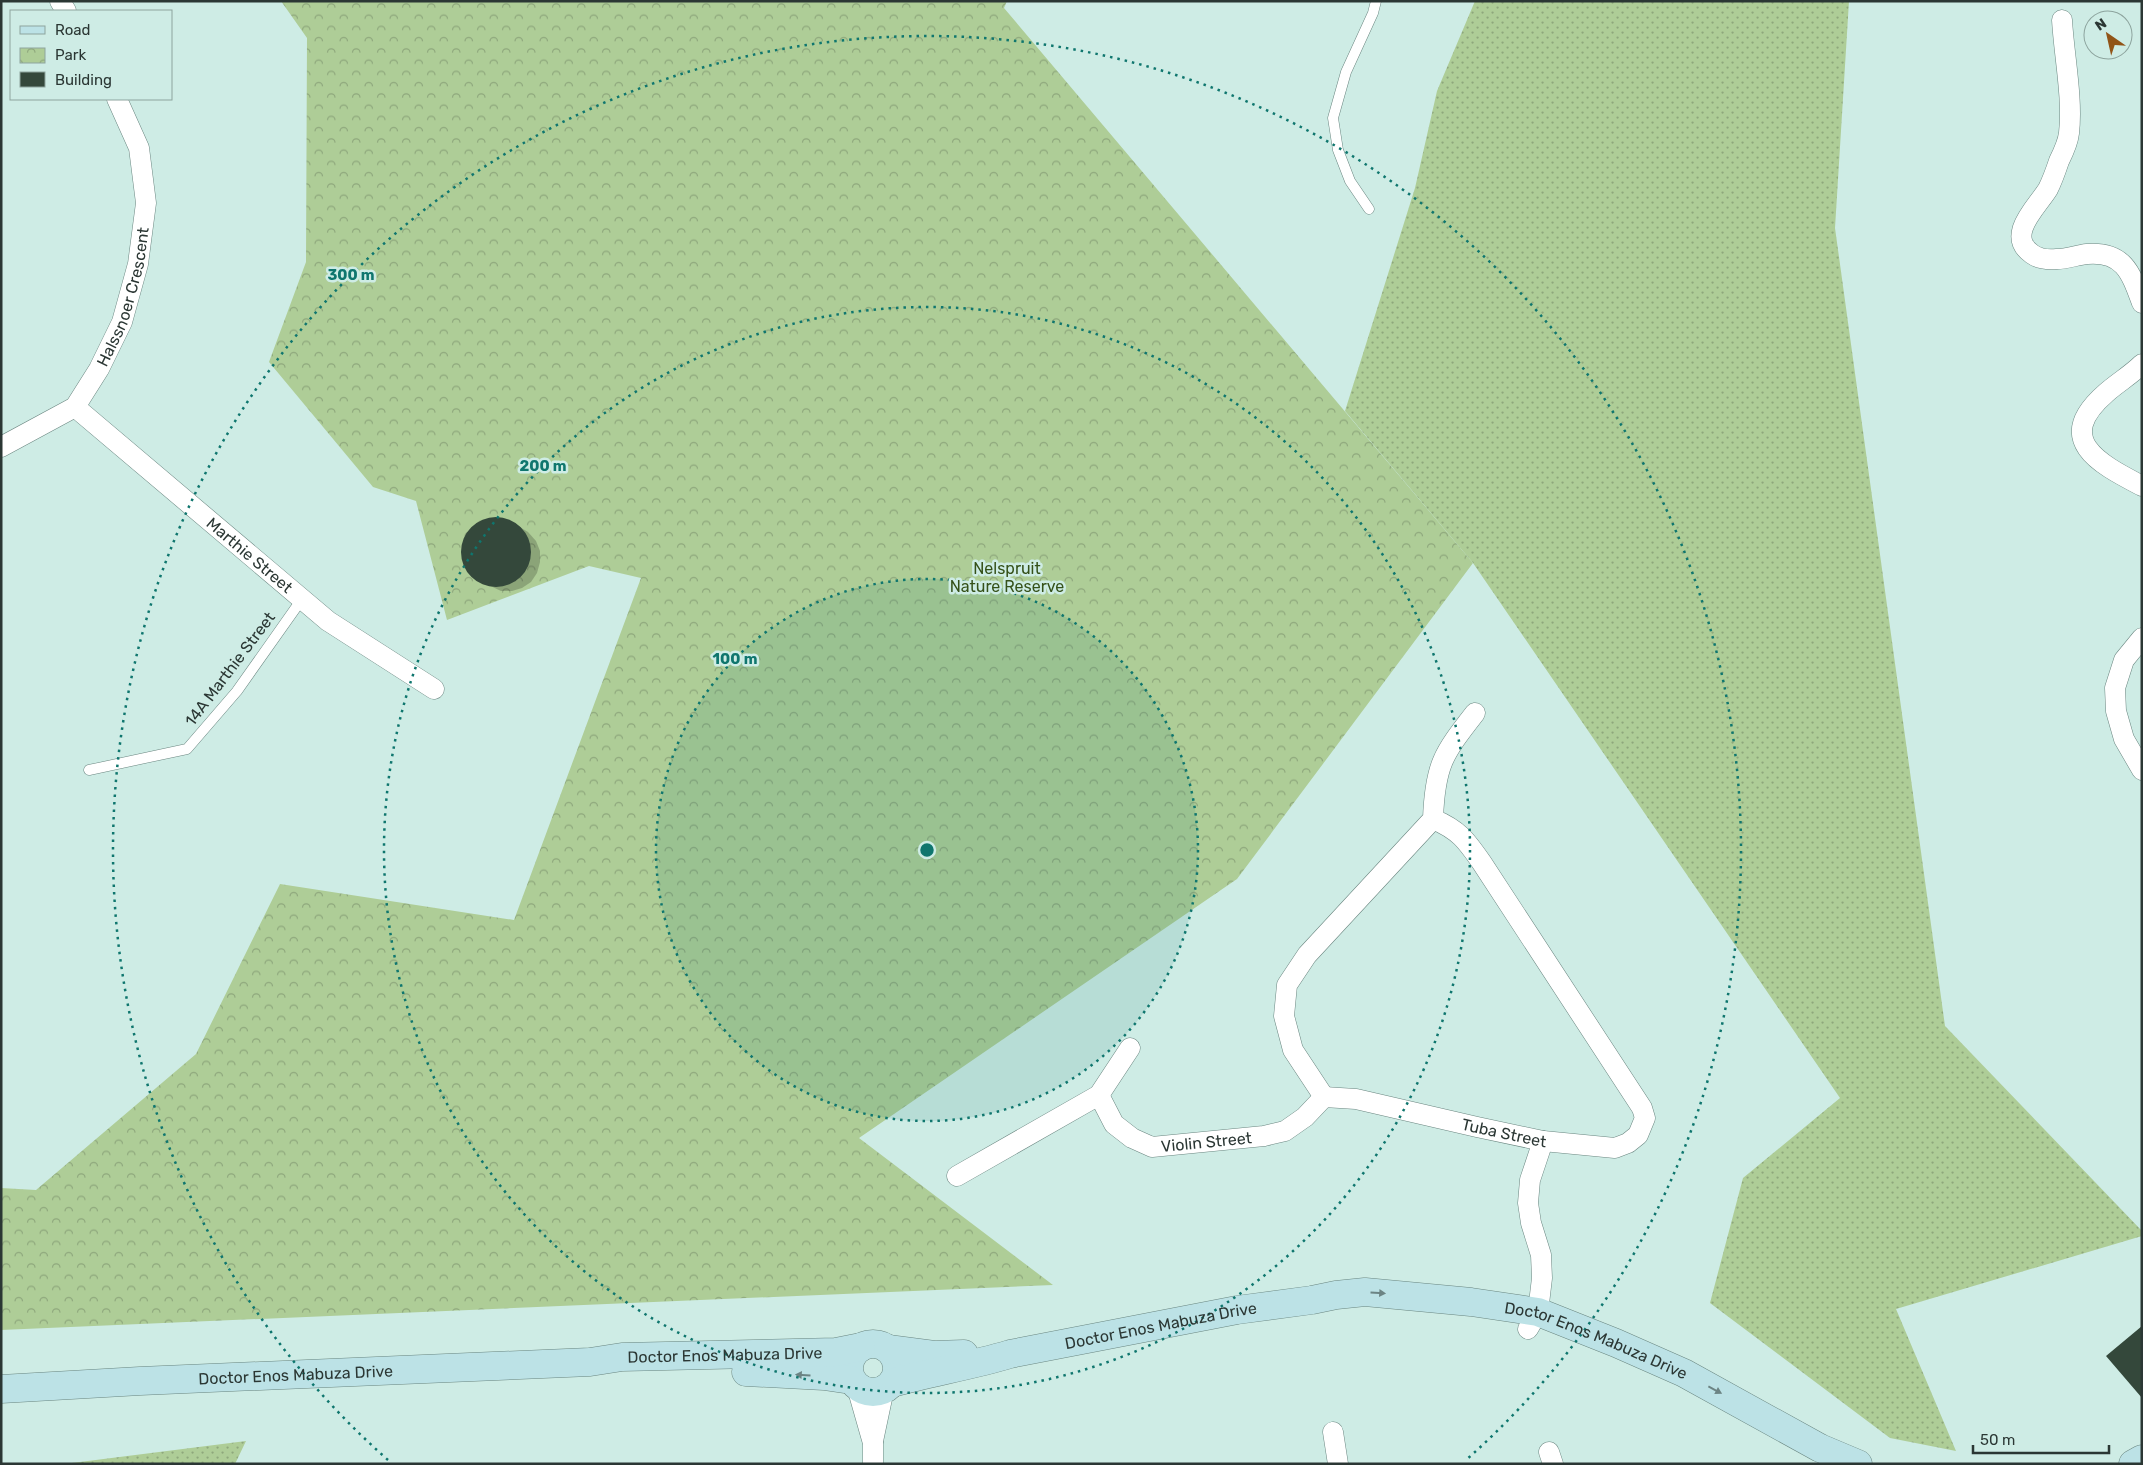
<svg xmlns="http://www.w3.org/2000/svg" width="2143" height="1465" viewBox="0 0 2143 1465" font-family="Rubik,sans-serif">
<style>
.grass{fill:url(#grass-dots)}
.park{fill:url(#park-crowns)}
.shadow{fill:#0003}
.building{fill:#34483b}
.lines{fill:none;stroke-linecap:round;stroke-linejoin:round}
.lane-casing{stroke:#6a8680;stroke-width:11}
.street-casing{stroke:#6a8680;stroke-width:21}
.secondary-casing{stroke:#6a8680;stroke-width:29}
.lane{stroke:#fff;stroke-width:10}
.street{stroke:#fff;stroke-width:20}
.secondary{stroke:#bce2e6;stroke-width:28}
.oneway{fill:#6c8484}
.ring{fill:none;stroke:#0f766e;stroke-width:2.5;stroke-dasharray:2.5 5}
.labels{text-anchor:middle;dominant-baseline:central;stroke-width:5;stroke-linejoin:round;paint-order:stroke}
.street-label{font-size:16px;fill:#2b3734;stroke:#ceece5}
.park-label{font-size:16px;fill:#355119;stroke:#ceece5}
.centre{fill:#0f766e;stroke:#ceece5;stroke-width:2.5}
.ring-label{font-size:15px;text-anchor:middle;font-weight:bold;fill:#0f766e;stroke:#ceece5;stroke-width:5;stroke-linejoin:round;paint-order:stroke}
</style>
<defs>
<pattern id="grass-dots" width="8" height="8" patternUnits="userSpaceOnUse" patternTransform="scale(1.25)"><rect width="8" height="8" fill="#aecd97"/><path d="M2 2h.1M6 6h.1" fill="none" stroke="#8ea77c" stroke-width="1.8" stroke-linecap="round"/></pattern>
<pattern id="park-crowns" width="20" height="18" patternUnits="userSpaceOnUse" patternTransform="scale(1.25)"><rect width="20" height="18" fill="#aecd97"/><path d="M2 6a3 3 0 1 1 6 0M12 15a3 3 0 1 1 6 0" fill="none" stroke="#8ea77c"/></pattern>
</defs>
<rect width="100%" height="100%" fill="#ceece5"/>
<!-- grass -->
<path class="grass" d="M 1475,1 L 1849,1 L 1835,228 L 1945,1026 L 2142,1231 L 2142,1236 L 1896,1309 L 1956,1451 L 1890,1438 L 1710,1303 L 1743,1178 L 1840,1098 L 1473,563 L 1345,411 L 1415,188 L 1437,91 Z
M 246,1441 L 235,1464 L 64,1464 Z"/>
<!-- park -->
<path class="park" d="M 281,1 L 1007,1 L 1004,8 L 1473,563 L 1237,879 L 859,1138 L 1053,1285 L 1,1330 L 1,1188 L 36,1190 L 196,1054 L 280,884 L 514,920 L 641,578 L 589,566 L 447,620 L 416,501 L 373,487 L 269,362 L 306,262 L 307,38 Z"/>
<!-- shadow -->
<path class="shadow" d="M 497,518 L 508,520 L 528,532 L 536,541 L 540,551 L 540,562 L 537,573 L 531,582 L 522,588 L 512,591 L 501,591 L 480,581 L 471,575 L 466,566 L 463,555 L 464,544 L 468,534 L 476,526 L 486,520 Z"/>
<!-- building -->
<path class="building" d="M461 552a35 35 0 1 1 70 0a35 35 0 1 1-70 0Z
M 2142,1326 L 2142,1398 L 2106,1356 Z"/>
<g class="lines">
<!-- lane casing -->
<g class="lane-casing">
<path id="lane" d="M 1369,209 L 1350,181 L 1338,150 L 1333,118 L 1346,72 L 1373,13 L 1376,1
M 89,770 L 187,749 L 237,691 L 302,599"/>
</g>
<!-- street casing -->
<g class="street-casing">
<g id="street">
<path d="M 60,1 L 66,11"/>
<path d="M 2062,20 C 2064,55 2073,99 2069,133 C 2068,142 2063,153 2059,161 C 2056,170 2052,181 2048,189 C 2037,207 2005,235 2032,254 C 2039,259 2048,260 2057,259 C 2067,259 2077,255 2087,254 C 2124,251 2131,273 2142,303"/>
<path d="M 2142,364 C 2131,375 2117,383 2106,393 C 2052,440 2100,464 2142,486"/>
<path id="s1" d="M 75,407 L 328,621 L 434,689"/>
<path id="s2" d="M 1,447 L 75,407 L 99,369 L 122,322 L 138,264 L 146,203 L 139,148 L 117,99"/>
<path d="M 2142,638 L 2124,660 L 2115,688 L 2116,711 L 2124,739 L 2142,770"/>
<path id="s3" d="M 1099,1095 L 1114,1124 L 1132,1138 L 1152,1147 L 1264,1136 L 1285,1131 L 1305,1117 L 1324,1097"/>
<path id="s4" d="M 1324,1097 L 1356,1099 L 1477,1127 L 1543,1141 L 1615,1148 L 1628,1143 L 1638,1135 L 1645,1118 L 1642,1108 L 1482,863 C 1466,840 1459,830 1433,819"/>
<path d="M 1324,1097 L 1293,1050 L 1284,1016 L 1287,985 L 1307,955 L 1433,819 C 1435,765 1443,754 1475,713"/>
<path d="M 957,1176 L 1099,1095 L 1130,1048"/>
<path d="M 1528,1329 L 1538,1312 L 1542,1278 L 1541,1255 L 1531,1223 L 1528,1203 L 1530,1180 L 1543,1141"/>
<path d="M 857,1387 L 873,1443 L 873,1464"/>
<path d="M 1333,1432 L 1338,1464"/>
<path d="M 873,1441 L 884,1389"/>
<path d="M 1549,1452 L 1553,1464"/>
</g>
</g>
<!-- secondary casing -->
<g class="secondary-casing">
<g id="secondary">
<circle cx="873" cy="1368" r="24"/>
<path d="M 888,1349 L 934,1355 L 964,1354"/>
<path d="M 746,1372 L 824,1376 L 851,1380"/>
<path id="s5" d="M 892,1383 C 931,1372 971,1366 1010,1354 L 1237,1310 L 1312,1300 L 1336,1295 L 1365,1292 L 1471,1302 L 1538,1312 L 1616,1343 L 1684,1373 L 1820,1448 L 1858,1464"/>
<path id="s6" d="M 1,1389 L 140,1381 L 590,1362 L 622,1357 L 836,1352 L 861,1347"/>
<path d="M 2133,1464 L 2142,1459"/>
</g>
</g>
<!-- lane -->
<use href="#lane" class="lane"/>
<!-- street -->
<use href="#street" class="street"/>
<!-- secondary -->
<use href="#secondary" class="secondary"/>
</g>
<!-- one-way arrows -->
<defs><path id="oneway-solid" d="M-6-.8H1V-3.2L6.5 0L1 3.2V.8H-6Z" transform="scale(1.25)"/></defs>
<g class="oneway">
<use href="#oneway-solid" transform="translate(1378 1293) rotate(4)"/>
<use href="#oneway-solid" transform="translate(803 1375) rotate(-176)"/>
<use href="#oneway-solid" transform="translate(1715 1390) rotate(28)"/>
</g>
<!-- distance rings -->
<circle cx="927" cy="850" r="271" fill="#0f766e" fill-opacity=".12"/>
<g class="ring">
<circle cx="927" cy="850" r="271"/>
<circle cx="927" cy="850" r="543"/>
<path d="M388 1460A814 814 0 1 1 1466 1460"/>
</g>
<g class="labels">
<!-- street labels -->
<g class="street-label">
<text stroke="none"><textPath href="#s2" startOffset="206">Halssnoer Crescent</textPath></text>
<text stroke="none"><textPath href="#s1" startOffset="229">Marthie Street</textPath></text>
<text transform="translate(230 669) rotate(-53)">14A Marthie Street</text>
<text stroke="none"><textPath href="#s4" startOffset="184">Tuba Street</textPath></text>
<text stroke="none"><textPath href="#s3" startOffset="132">Violin Street</textPath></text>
<text stroke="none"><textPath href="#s5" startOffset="275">Doctor Enos Mabuza Drive</textPath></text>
<text stroke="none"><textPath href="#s5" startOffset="720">Doctor Enos Mabuza Drive</textPath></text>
<text stroke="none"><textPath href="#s6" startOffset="725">Doctor Enos Mabuza Drive</textPath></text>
<text stroke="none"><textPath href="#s6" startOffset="295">Doctor Enos Mabuza Drive</textPath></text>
</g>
<!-- park labels -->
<g class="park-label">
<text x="1007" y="568">Nelspruit<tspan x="1007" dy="18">Nature Reserve</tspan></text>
</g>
</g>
<circle cx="927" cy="850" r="8" class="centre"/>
<g class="ring-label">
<text x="351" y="280">300 m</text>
<text x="543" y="471">200 m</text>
<text x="735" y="664">100 m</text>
</g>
<!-- border -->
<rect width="2143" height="1465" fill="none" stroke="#2b3734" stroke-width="5"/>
<!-- legend -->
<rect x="10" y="10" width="162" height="90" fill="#ceece5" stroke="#8da49e"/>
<rect x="20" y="26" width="25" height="8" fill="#bce2e6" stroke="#8da49e"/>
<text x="55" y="35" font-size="15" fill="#2b3734">Road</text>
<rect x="20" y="48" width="25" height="15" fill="url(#park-crowns)" stroke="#8da49e"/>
<text x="55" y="60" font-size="15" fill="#2b3734">Park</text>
<rect x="20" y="72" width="25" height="15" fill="#34483b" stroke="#8da49e"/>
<text x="55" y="85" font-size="15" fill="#2b3734">Building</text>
<!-- north arrow -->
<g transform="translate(2108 35) rotate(326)"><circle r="24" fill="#ceece5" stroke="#8da49e"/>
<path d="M0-4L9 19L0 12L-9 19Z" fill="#915417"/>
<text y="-8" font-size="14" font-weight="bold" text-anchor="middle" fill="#2b3734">N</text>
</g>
<!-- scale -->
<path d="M1973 1445v8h136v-8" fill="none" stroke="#2b3734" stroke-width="2.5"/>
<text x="1980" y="1445" font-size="15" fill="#2b3734" stroke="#ceece5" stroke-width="4" paint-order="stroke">50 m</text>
</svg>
